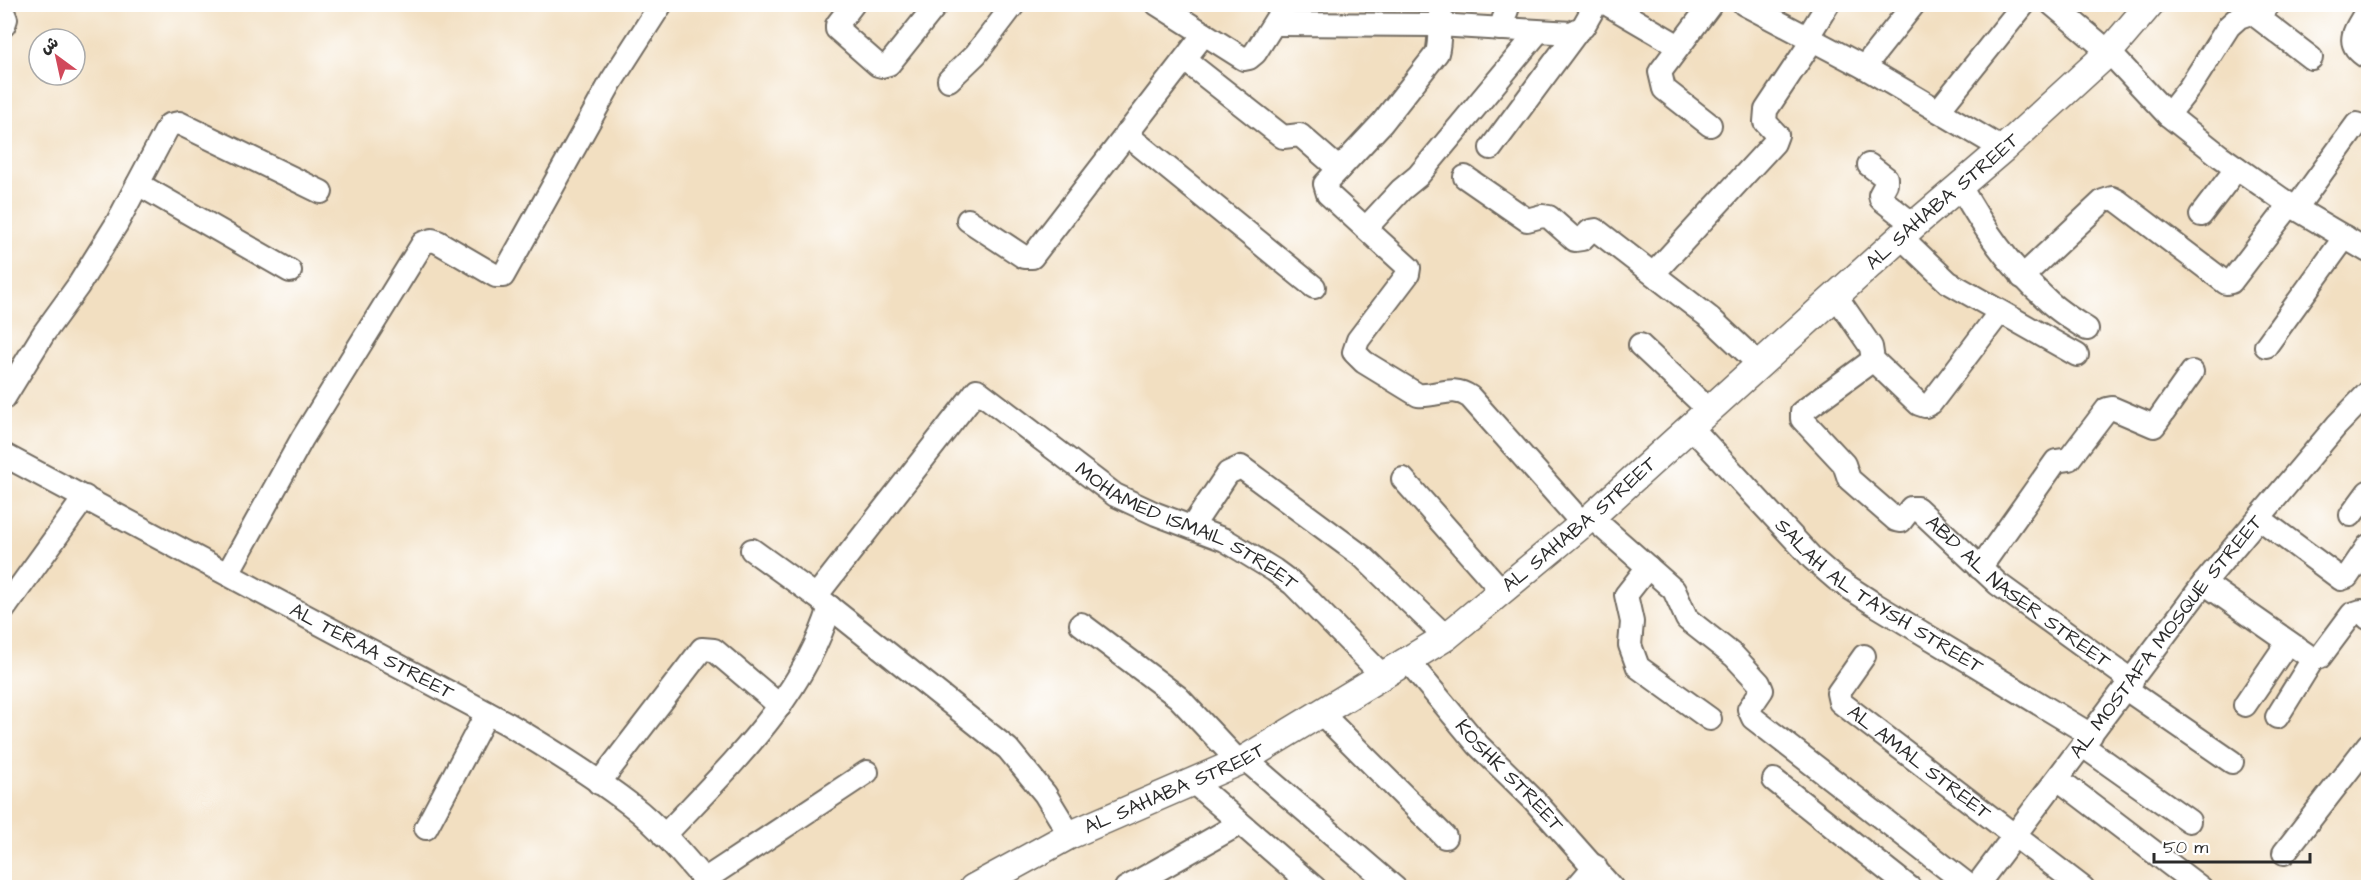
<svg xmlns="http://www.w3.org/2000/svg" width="2373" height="892" viewBox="0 0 2373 892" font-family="'Architects Daughter','Playpen Sans Arabic',sans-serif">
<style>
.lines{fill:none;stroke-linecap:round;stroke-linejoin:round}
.minor-casing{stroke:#716a60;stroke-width:26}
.tertiary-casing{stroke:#716a60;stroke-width:30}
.minor{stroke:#fff;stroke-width:22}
.tertiary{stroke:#fff;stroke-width:27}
.labels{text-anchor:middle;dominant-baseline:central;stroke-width:4.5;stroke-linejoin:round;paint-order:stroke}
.street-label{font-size:20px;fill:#2b2b2b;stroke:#fff}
</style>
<rect width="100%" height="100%" fill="#fff"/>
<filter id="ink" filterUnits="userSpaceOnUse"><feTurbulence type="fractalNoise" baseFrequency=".0167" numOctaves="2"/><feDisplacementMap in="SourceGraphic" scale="12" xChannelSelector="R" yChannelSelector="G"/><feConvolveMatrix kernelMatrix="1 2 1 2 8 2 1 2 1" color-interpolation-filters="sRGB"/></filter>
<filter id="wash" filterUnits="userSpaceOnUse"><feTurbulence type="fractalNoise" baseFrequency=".008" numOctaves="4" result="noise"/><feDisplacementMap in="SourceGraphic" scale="24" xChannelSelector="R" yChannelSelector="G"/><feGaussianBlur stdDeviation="1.35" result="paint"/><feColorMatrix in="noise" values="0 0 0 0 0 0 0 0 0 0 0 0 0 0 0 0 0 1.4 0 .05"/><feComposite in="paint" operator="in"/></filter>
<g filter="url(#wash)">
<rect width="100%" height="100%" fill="#f2dfc1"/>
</g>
<g filter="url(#ink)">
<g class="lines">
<!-- minor casing -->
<g class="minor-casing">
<g id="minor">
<path d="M 853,4 L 837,25 L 837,29 L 878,65 L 882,66 L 889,64 L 937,4"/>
<path d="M 1157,4 L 1244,59 L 1249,58 L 1255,53 L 1286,4"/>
<path d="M 1443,4 C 1436,21 1442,36 1437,53 L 1382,123 L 1325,184 L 1328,194 L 1409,268 L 1408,274 L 1358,340 L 1354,352 L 1364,362 L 1418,395 C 1438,397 1452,384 1470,397 L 1583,524"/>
<path d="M 1607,4 L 1679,46"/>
<path d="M 1744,4 L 1864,67 L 2003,149"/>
<path d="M 2052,4 L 2109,52 L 2168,115 L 2220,156 L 2290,205 L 2368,251"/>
<path d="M 2368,8 C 2357,30 2341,42 2368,58"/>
<path d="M 2251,12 L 2311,58"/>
<path d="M 4,14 L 6,19 L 4,25"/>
<path d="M 1275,24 L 1438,25 L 1572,33 L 1583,27 L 1596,4"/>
<path d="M 1500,29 L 1509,4"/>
<path d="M 1807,38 L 1828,4"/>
<path d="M 1185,60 L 1283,137 L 1300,135 L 1339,169"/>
<path d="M 1864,67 L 1914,4"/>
<path d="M 949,80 L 976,54 L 1014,4"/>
<path d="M 1939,110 L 2024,4"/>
<path d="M 2168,115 L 2190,87 L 2229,26 L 2239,17 L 2265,8 L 2269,4"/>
<path d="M 1710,125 L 1664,89 L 1660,72 L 1711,4"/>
<path d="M 1126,134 L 1314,287"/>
<path d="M 1491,148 L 1577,32"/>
<path d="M 1869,165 L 1886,178 L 1886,184 L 1880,195 L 1881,199 L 1914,225"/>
<path d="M 1465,177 L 1527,220 L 1542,216 L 1549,217 L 1575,240 L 1582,239 L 1590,231 L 1596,230 L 1710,318 L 1760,365"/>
<path d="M 138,184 L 290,271"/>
<path d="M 1960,186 C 1984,229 2009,266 2046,299 C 2058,311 2073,320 2087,329"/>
<path d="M 2296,208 L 2357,124"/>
<path d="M 2201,215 L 2237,168"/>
<path d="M 968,220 L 1024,257 L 1032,257 L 1204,34"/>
<path d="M 1366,228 L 1401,190 L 1418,176 L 1538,32"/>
<path d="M 1901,237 L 1948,282 L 2077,355"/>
<path d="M 1654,273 L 1774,143 L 1777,135 L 1765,122 L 1766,110 L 1812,41"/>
<path d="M 2022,277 L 2103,201 L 2112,198 L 2118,201 L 2226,283 L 2231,282 L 2290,205"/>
<path d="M 1836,296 L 1871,347 L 1873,360 L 1919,404 L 1925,406 L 1931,403 L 2000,312"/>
<path d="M 1640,345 L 1709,410"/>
<path d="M 2266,346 L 2345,237"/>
<path id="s1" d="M 1873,360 L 1802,412 L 1802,419 L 1844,464 L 1849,479 L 1896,520 L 1901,521 L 1911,508 L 1917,508 L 1998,584 L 2132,681"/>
<path d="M 4,398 L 44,333 L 78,286 L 116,225 L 169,125 L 179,123 L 321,192"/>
<path id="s2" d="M 1691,427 L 1813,559 L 1836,579 L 1876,605 L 2091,735"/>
<path id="s3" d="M 4,455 L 508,724 C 550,749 592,775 631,805 C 661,828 686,859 711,888"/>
<path d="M 1403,479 L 1502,591"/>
<path d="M 2351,515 L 2368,492"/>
<path d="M 1591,517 L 1674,590 L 1687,619 L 1734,656 L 1759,683 L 1762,690 L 1749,709 L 1753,718 L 1972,888"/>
<path d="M 2259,518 L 2341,579 L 2347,577 L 2368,546"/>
<path d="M 1192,527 L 1228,473 L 1241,467 L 1363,557 L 1446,637"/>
<path d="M 752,550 L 816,596 L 1008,749 L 1045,794 L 1070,835"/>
<path d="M 1648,567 L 1626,595 L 1632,622 L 1630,645 L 1638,667 L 1710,719"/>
<path d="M 1980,568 L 2056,461 L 2069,459 L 2107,409 L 2112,408 L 2154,426 L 2192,372"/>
<path d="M 228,573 L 302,439 L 423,243 L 432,240 L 438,242 L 496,276 L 503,276 L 611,82 L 661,4"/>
<path d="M 2204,583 L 2313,659 L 2320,657 L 2352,614 L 2361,611 L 2368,618"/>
<path id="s4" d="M 816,596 L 977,390 L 1115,495 L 1156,514 L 1225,540 L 1274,570 L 1293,584 L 1383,676"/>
<path d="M 4,609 L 85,497"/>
<path d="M 1081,624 L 1178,697 L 1239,762"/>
<path id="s5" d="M 1864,656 L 1838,693 L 1840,702 L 2083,888"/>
<path id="s6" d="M 1408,661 L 1478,745 L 1533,799 L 1612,888"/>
<path d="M 2126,689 L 2232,762"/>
<path d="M 2245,705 L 2288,642"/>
<path d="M 1321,713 L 1445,837"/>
<path d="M 2277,717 L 2313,659"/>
<path d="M 2083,746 L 2189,821"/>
<path d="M 1245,759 L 1395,888"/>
<path d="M 2058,779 L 2201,888"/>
<path d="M 1774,780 L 1910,888"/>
<path d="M 1193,782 L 1315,888"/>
<path d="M 599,783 L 702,649 L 714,650 L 780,706"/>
<path d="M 426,828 L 487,713"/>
<path d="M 664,836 C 729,766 802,700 830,607"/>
<path d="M 2284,853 L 2368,745"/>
<path d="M 704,880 L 867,772"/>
<path d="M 1126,888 L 1239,824"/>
<path d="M 1576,888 L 1595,866"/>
<path id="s7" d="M 1975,888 L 2204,583 L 2337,425 L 2368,393"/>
</g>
</g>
<!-- tertiary casing -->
<g class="tertiary-casing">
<g id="tertiary">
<path id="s8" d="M 973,888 L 1070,835 L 1245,759 L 1446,637 L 1591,517 L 1914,225 L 2003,149 L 2109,52 L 2150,4"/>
</g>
</g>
<!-- minor -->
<use href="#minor" class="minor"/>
<!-- tertiary -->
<use href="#tertiary" class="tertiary"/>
</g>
</g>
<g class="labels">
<!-- street labels -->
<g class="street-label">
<text stroke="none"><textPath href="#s8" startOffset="1197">AL SAHABA STREET</textPath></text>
<text stroke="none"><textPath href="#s8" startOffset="711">AL SAHABA STREET</textPath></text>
<text stroke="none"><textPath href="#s4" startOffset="513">MOHAMED ISMAIL STREET</textPath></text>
<text stroke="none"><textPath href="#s1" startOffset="394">ABD AL NASER STREET</textPath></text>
<text stroke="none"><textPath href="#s2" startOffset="255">SALAH AL TAYSH STREET</textPath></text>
<text stroke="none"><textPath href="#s7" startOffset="316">AL MOSTAFA MOSQUE STREET</textPath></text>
<text stroke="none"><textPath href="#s3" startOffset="417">AL TERAA STREET</textPath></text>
<text stroke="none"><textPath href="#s5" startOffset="154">AL AMAL STREET</textPath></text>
<text stroke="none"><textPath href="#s6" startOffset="153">KOSHK STREET</textPath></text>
<text stroke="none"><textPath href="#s8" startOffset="225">AL SAHABA STREET</textPath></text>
</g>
</g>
<!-- margin -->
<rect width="2373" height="892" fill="none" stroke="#fff" stroke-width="24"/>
<!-- north arrow -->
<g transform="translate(57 57) rotate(327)"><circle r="28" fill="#ffffff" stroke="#aaaaaa" stroke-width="1.5"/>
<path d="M0-4.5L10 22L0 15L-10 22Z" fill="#d1495b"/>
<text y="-9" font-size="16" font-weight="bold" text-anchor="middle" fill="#2b2b2b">ش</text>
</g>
<!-- scale -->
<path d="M2154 853v9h156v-9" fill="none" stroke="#2b2b2b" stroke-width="3"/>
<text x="2163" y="853" font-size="18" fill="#2b2b2b" stroke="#ffffff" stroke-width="4.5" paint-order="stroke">50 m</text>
</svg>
